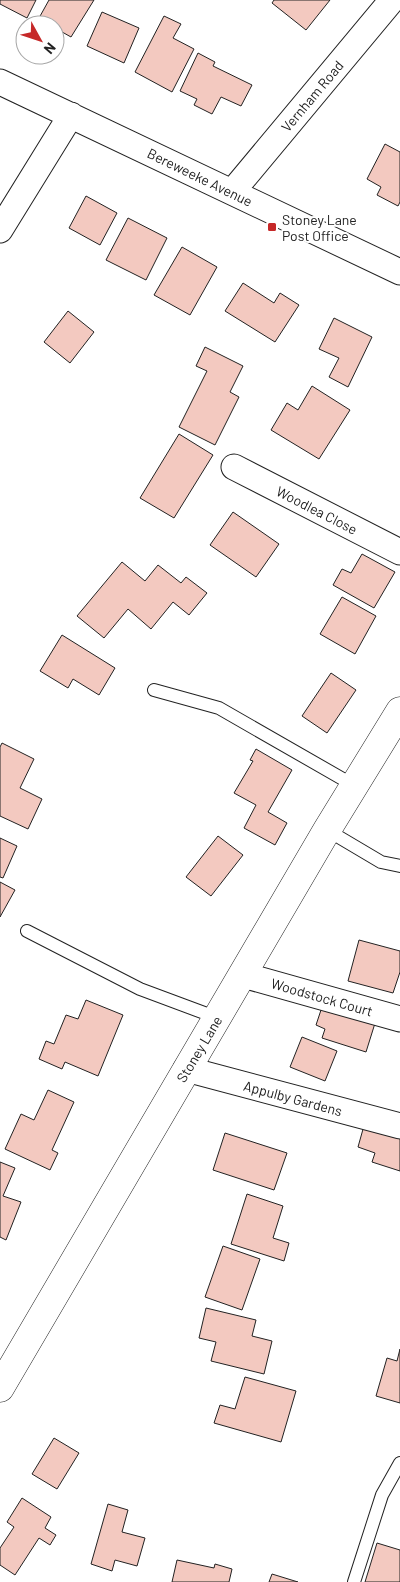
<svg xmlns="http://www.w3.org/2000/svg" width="400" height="1582" viewBox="0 0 400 1582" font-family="Barlow,sans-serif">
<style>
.building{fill:#f3c9c0;stroke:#222}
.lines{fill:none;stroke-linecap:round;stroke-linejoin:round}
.lane-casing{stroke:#222;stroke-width:14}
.street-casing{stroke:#222;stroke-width:27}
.secondary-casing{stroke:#222;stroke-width:29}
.lane{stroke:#fff;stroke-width:12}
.street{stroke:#fff;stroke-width:25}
.secondary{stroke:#fff;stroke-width:28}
.poi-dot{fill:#c62828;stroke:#fff;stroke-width:2}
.labels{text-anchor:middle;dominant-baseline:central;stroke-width:4;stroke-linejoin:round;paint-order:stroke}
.street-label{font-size:14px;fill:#222;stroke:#fff}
.poi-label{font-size:14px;fill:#222;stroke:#fff;text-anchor:start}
</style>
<rect width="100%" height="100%" fill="#fff"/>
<!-- building -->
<path class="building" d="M 0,0 L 36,0 L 27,18 L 0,4 Z
M 49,0 L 94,0 L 71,37 L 55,28 L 55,25 L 51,25 L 39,18 Z
M 274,0 L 330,0 L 306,30 L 272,3 Z
M 102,12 L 139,28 L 124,63 L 87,46 Z
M 164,16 L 181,24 L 173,38 L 194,49 L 172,92 L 135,72 Z
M 198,53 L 215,62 L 213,66 L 252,85 L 241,106 L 221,97 L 212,114 L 194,105 L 197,99 L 180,91 Z
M 385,144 L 400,152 L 400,202 L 398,206 L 377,195 L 381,187 L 367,179 Z
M 86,196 L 117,213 L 100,245 L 69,228 Z
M 128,218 L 167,238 L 146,280 L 106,260 Z
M 182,247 L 217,267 L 190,315 L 154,295 Z
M 243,283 L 274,303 L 280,293 L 299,305 L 275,342 L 225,311 Z
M 68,311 L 94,332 L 70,363 L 44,342 Z
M 334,318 L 372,337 L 348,387 L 329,377 L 339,358 L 319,349 Z
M 205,347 L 243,366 L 230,392 L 239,397 L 215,445 L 179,427 L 207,371 L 196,366 Z
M 312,386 L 350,410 L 319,459 L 271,430 L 287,403 L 298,410 Z
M 179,434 L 213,455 L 174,518 L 140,498 Z
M 233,512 L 279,544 L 256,577 L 210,545 Z
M 362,554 L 395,572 L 374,608 L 333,585 L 342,569 L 351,573 Z
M 122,562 L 145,581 L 158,565 L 181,583 L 186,577 L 207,593 L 189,615 L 173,602 L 151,629 L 128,609 L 104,638 L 77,616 Z
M 342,597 L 376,616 L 355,654 L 320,634 Z
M 62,635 L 115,668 L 99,695 L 73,679 L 68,688 L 40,671 Z
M 331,673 L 356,690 L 327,733 L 302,716 Z
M 2,743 L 34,759 L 20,788 L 42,799 L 28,829 L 0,816 L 0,747 Z
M 256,749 L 292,770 L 268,812 L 287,823 L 275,845 L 244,828 L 256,805 L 234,793 L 253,761 L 250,760 Z
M 218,836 L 243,855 L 211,896 L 186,877 Z
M 0,838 L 17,846 L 3,878 L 0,877 Z
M 0,882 L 15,890 L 0,917 Z
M 359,940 L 400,951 L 400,972 L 393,993 L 348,981 Z
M 86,1000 L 123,1015 L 98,1076 L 65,1062 L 62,1069 L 39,1059 L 46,1041 L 54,1044 L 66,1015 L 78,1019 Z
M 323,1004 L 376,1020 L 366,1052 L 322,1038 L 325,1029 L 316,1025 Z
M 302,1037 L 337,1051 L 325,1081 L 290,1067 Z
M 48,1090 L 74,1102 L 52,1150 L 58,1153 L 50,1170 L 5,1149 L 21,1114 L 34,1120 Z
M 365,1122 L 400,1133 L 400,1171 L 372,1162 L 375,1153 L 358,1147 Z
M 225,1133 L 287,1153 L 274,1190 L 213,1170 Z
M 0,1162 L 15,1168 L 3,1196 L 21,1202 L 6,1240 L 0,1237 Z
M 247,1194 L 283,1206 L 273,1238 L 289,1243 L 284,1261 L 231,1244 Z
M 223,1246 L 260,1259 L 242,1310 L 205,1297 Z
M 206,1308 L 256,1320 L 252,1336 L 272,1341 L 264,1374 L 211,1361 L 216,1342 L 199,1338 Z
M 400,1349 L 400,1403 L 376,1396 L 387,1358 L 397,1361 Z
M 245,1377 L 296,1391 L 281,1442 L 214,1423 L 220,1405 L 235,1409 Z
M 54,1438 L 79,1453 L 57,1489 L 32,1474 Z
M 22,1498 L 51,1517 L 45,1528 L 56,1535 L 50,1545 L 39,1538 L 15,1575 L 0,1565 L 0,1548 L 14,1527 L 7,1522 Z
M 108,1504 L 128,1510 L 122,1532 L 145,1538 L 137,1566 L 115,1560 L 112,1571 L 91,1564 Z
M 377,1543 L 400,1550 L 400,1582 L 365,1582 Z
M 177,1560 L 214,1568 L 215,1564 L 232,1569 L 229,1582 L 172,1582 Z
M 272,1574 L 298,1582 L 269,1582 Z"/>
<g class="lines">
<!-- lane casing -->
<g class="lane-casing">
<path id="lane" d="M 154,690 L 219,708 L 355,786
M 327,830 L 381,862 L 400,866
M 27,931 L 140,989 L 218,1018
M 354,1582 L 382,1495 L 400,1463"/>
</g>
<!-- street casing -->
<g class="street-casing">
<path id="street" d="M 0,82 L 400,272
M 232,192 L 392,0
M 0,230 L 71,115
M 234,467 L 400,552
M 243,975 L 400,1019
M 186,1069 L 400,1126"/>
</g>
<!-- secondary casing -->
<g class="secondary-casing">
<path id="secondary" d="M 0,1388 L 327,830 L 400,711"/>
</g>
<!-- lane -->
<use href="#lane" class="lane"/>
<!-- street -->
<use href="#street" class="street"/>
<!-- secondary -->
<use href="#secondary" class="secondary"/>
</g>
<!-- markers -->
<rect class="poi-dot" x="267" y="222" width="10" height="10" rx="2.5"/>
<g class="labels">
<!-- street labels -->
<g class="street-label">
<text transform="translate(312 96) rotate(-50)">Vernham Road</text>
<text transform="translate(200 177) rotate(26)">Bereweeke Avenue</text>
<text transform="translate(317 510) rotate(27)">Woodlea Close</text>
<text transform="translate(322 997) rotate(16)">Woodstock Court</text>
<text transform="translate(199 1049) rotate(-59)">Stoney Lane</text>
<text transform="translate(293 1098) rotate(15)">Appulby Gardens</text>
</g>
<!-- poi labels -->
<g class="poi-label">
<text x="282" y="219">Stoney Lane<tspan x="282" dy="16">Post Office</tspan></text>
</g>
</g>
<!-- north arrow -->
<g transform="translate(40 40) rotate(130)"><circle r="24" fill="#ffffff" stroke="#a7a7a7"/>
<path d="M0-4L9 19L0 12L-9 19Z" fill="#c62828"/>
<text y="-8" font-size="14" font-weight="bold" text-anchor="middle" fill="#222222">N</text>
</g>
</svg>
